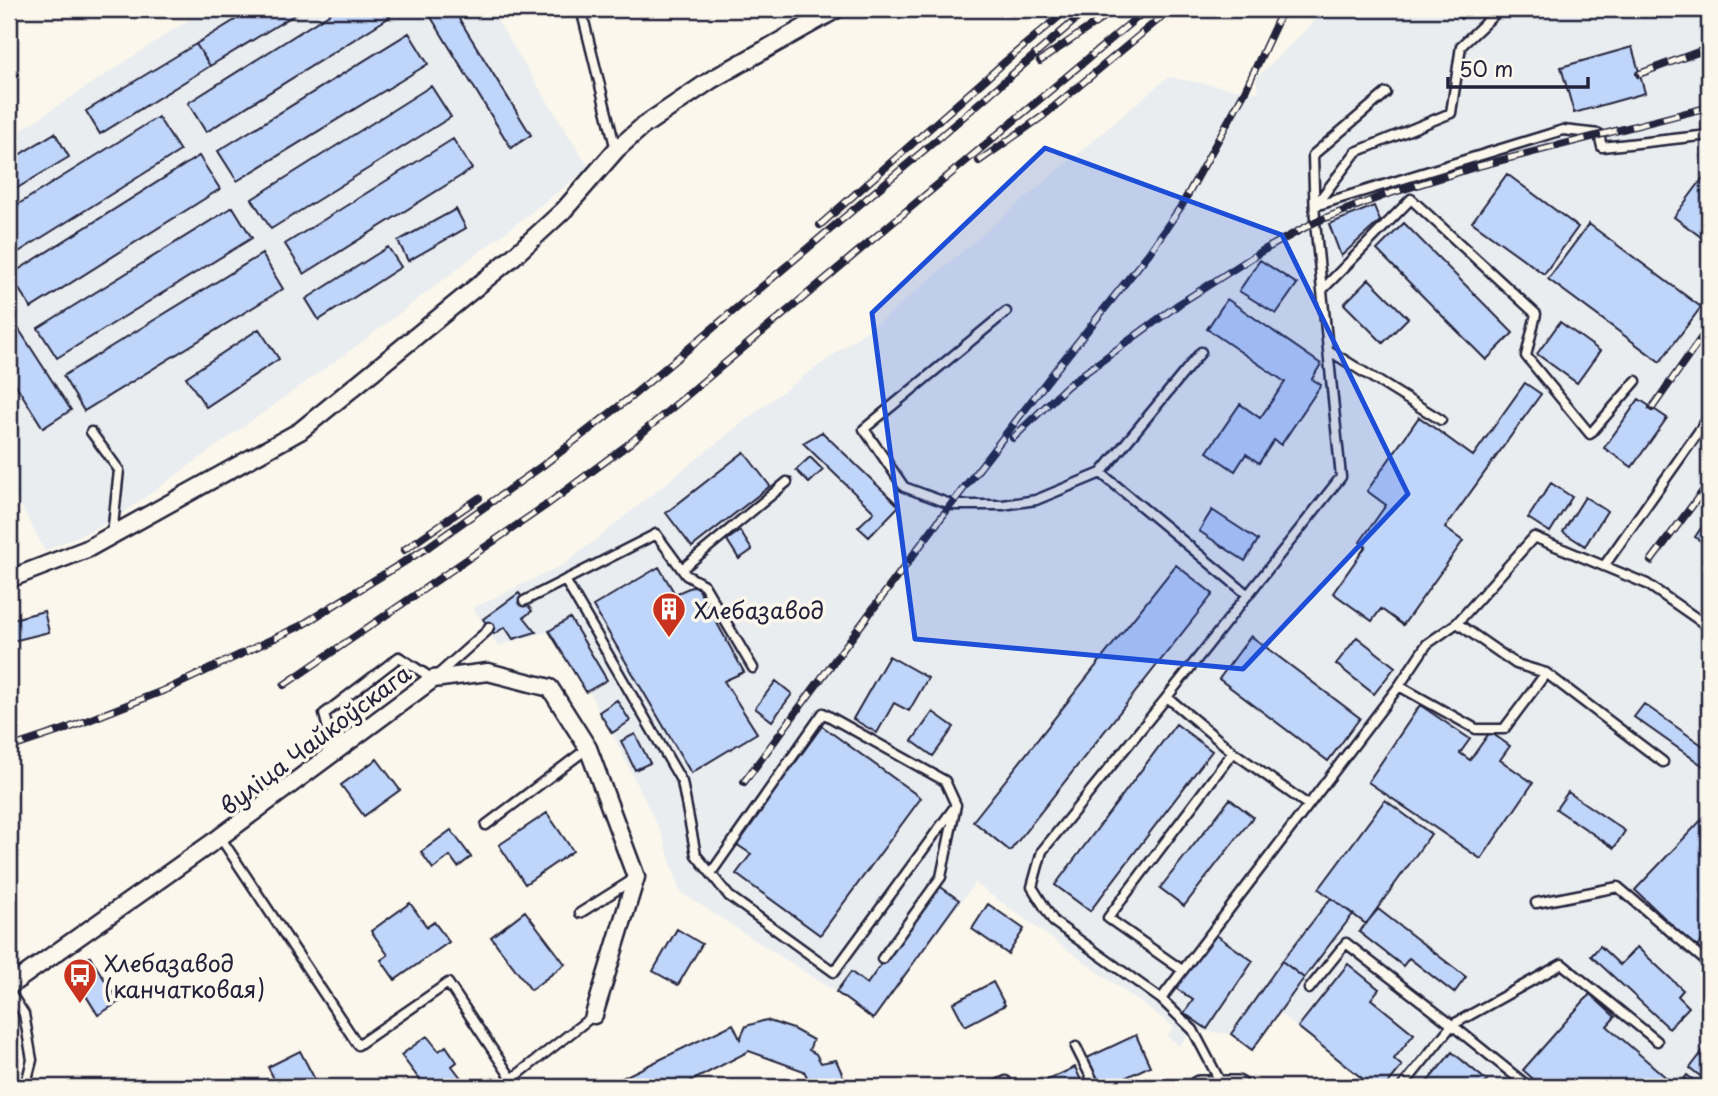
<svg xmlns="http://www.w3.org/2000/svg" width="1718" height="1096" viewBox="0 0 1718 1096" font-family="'Playpen Sans',sans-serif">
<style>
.built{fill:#e9edf0}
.building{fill:#c0d5fa;stroke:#22223b;stroke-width:2}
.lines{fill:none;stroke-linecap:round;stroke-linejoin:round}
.lane-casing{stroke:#22223b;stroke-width:13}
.street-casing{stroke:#22223b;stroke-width:21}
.secondary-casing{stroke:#22223b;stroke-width:26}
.lane{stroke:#fbf7ec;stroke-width:8}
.street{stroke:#fbf7ec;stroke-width:16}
.secondary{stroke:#fbf7ec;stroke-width:21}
.rail-casing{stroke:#22223b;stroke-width:8}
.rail{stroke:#fbf7ec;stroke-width:5;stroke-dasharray:16;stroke-linecap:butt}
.marked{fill:#1d4ed8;fill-opacity:0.2;stroke:#1d4ed8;stroke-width:5;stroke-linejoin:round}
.labels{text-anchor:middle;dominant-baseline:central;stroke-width:7;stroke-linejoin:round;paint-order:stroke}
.poi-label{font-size:23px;fill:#22223b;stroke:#fbf7ec;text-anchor:start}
.street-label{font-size:23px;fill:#22223b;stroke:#fbf7ec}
</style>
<rect width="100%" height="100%" fill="#fbf7ec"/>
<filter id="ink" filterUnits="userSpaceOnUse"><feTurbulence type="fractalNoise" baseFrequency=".0143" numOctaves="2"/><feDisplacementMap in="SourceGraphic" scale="14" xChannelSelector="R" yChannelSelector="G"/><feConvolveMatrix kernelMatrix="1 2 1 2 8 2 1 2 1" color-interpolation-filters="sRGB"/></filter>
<g filter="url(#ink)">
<!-- built -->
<path class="built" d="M 205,9 L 490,9 L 589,168 L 370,336 L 112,521 L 45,551 L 9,483 L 9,138 Z
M 1327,9 L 1709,9 L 1709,1087 L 1373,1087 L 1279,1013 L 1252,1050 L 1231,1034 L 1193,1030 L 1179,1046 L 1167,1036 L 1174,1027 L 975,883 L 873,1019 L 836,992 L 680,892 L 663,837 L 612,733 L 599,712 L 589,691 L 586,692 L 550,631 L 498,646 L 473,608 L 566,563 L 767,403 L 883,319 L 1168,77 L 1245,91 L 1259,92 L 1256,78 Z"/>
<!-- building -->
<path class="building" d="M 253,9 L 304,9 L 210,66 L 196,44 Z
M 337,9 L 385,9 L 390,17 L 206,132 L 188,103 Z
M 426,9 L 453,9 L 531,135 L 511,148 Z
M 1452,9 L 1472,9 L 1461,19 Z
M 409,33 L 428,64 L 237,181 L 218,151 Z
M 196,44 L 210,66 L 100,134 L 86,111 Z
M 1632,47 L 1645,93 L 1574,113 L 1561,67 Z
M 431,86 L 451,117 L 271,229 L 252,199 Z
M 158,117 L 180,151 L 9,258 L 9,210 Z
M 55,133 L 69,157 L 9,193 L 9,161 Z
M 453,139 L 472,169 L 304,274 L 285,244 Z
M 199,156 L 220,189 L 31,308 L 10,275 Z
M 1709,170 L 1709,243 L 1674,217 Z
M 1507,174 L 1578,227 L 1544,274 L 1472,222 Z
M 1374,206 L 1380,221 L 1341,256 L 1329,224 Z
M 233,207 L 252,238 L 57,358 L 38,328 Z
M 456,209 L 466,228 L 408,261 L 398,241 Z
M 1404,223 L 1513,333 L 1486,360 L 1377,250 Z
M 1589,224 L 1701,307 L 1660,362 L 1548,279 Z
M 388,247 L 401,267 L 319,320 L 306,299 Z
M 262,254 L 283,289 L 84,411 L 63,376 Z
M 1260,260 L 1297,284 L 1276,314 L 1239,291 Z
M 1369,279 L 1408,318 L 1383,343 L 1344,304 Z
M 1227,299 L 1321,364 L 1312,379 L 1321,385 L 1281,445 L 1274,440 L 1259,463 L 1246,454 L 1235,471 L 1207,452 L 1240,404 L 1260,418 L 1285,382 L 1207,329 Z
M 9,314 L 71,410 L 43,428 L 9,374 Z
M 1560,322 L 1600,351 L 1577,383 L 1537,354 Z
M 259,329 L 279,359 L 206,407 L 186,377 Z
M 1525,383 L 1541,394 L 1445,528 L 1463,541 L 1403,625 L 1381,609 L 1372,621 L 1333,593 L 1366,546 L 1360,542 L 1386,505 L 1367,491 L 1419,417 L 1473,456 Z
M 1639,399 L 1667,418 L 1632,467 L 1604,448 Z
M 822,432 L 899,506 L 869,537 L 858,527 L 874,512 L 803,443 Z
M 744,452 L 770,486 L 692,547 L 666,513 Z
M 810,457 L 823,470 L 809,483 L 796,470 Z
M 1551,483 L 1572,497 L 1550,532 L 1528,518 Z
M 1585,497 L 1607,511 L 1585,546 L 1563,532 Z
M 1212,510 L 1258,540 L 1245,561 L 1199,531 Z
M 1709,516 L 1709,547 L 1695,537 Z
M 740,531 L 752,550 L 739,559 L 727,540 Z
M 1176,565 L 1213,594 L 1010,851 L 973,821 Z
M 659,567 L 675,594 L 696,585 L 744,672 L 724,681 L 757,733 L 691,773 L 593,606 Z
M 519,593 L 532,611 L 524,617 L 536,632 L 513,639 L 505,627 L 494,634 L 483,619 Z
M 44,611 L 49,632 L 13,641 L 9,620 Z
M 570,618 L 607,680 L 586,692 L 549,631 Z
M 1251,636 L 1360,718 L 1328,761 L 1219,679 Z
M 1357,637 L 1395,667 L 1374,694 L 1336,664 Z
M 889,656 L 928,678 L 909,711 L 894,703 L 877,733 L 853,719 Z
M 776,681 L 792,694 L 772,721 L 755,708 Z
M 617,700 L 630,721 L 612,733 L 599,712 Z
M 1644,704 L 1709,750 L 1709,770 L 1634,717 Z
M 1420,705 L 1470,739 L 1460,753 L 1470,760 L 1490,732 L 1510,746 L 1500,760 L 1533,783 L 1481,859 L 1368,782 Z
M 933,712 L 954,727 L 933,756 L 912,741 Z
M 1176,724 L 1212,751 L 1090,911 L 1055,885 Z
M 822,726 L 921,798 L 820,935 L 736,874 L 751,854 L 736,844 Z
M 635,734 L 650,763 L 635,770 L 621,741 Z
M 377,759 L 400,790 L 364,816 L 341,785 Z
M 1568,792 L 1625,831 L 1614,848 L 1556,809 Z
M 1230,799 L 1253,817 L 1184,906 L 1160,888 Z
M 1385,800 L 1431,834 L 1366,924 L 1319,889 Z
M 547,813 L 573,851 L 525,884 L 499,845 Z
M 1705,816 L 1709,819 L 1709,934 L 1696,948 L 1635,890 Z
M 451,830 L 471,857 L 458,867 L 450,856 L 433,869 L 421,852 Z
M 938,885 L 959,900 L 873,1019 L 836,992 L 851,972 L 867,984 Z
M 1331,898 L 1353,914 L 1304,978 L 1282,961 Z
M 410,903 L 427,927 L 434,922 L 449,942 L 395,980 L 381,960 L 388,955 L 371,931 Z
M 988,904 L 1024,929 L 1008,954 L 972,929 Z
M 1378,909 L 1466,977 L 1454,993 L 1409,958 L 1403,966 L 1359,932 Z
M 525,911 L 565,964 L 531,990 L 491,937 Z
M 677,929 L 702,944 L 678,985 L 653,971 Z
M 1212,932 L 1253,961 L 1207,1029 L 1184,1013 L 1193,1000 L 1174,987 Z
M 1600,946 L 1620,965 L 1637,947 L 1683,990 L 1678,996 L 1689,1007 L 1669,1028 L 1591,956 Z
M 90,957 L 119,1002 L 98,1015 L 70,970 Z
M 1282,961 L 1304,978 L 1252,1050 L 1231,1034 Z
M 1348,964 L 1379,989 L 1371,999 L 1414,1034 L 1394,1059 L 1402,1066 L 1385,1087 L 1373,1087 L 1298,1027 Z
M 993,982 L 1005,1005 L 965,1026 L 953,1003 Z
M 1590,994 L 1615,1017 L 1607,1026 L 1669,1080 L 1662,1087 L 1557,1087 L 1550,1081 L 1541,1086 L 1523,1070 Z
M 766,1020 L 793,1029 L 813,1040 L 809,1050 L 816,1054 L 821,1063 L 836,1060 L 848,1087 L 812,1087 L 804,1071 L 749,1051 L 680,1087 L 622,1087 L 618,1080 L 733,1024 L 740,1039 L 746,1026 Z
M 1136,1035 L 1150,1066 L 1106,1087 L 1100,1087 L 1087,1058 Z
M 427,1036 L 439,1051 L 446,1046 L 457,1062 L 452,1066 L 468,1087 L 425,1087 L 401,1055 Z
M 1709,1043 L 1709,1083 L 1690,1068 Z
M 300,1051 L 319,1087 L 278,1087 L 268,1067 Z
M 1452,1052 L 1487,1081 L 1482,1087 L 1423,1087 Z
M 1075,1067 L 1084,1087 L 1033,1087 Z
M 1687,1075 L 1702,1087 L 1678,1087 Z
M 246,1079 L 250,1087 L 230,1087 Z"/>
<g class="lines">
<!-- lane casing -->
<g class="lane-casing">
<path id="lane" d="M 581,9 L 616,150
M 1315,206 L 1563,130 L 1599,134 L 1602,147 L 1709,135
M 1315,206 L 1356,152 L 1451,113 L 1461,46 L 1500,9
M 1322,290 L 1411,199 L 1536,314 L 1526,356 L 1590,434 L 1636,381
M 1006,312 L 864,429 L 904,487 L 953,505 L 1003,505 L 1036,500 L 1101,473 L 1248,595
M 1328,350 L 1441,420
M 91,432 L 119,470 L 112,535
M 1101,473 L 1201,352
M 1604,566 L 1709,417
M 682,569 L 787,482
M 565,580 L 682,782 L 696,855 L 729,896 L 834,972 L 956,805 L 941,877 L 882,959
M 524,601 L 656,534 L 686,575 L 704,585 L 753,668
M 1457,623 L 1427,644 L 1399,686 L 1476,729 L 1504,729 L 1546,673
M 1167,697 L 1341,477 L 1315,222 L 1313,155 L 1386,93
M 334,751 L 324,714 L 399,657 L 433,679 L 487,631 L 489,627
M 1663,762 L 1546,673 L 1516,664 L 1457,623 L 1534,537 L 1647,584 L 1709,627
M 486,825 L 588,748
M 220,837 L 358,1045 L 448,983 L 512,1079 L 594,1015
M 711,873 L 823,713 L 945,781 L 956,805
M 1536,903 L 1618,887 L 1709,964
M 580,913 L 634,879
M 1182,970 L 1108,918 L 1233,752 L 1308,805
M 1309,989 L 1346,943 L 1452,1025 L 1529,1087
M 9,991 L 24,1014 L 32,1060 L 25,1087
M 1161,999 L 1054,922 L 1032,887 L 1042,851 L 1167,697 L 1233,752
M 1076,1047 L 1096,1087
M 1222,1085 L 1193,1030 L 1161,999 L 1399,686
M 993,1087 L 1006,1081
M 1402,1087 L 1452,1025 L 1562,964 L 1657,1041"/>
</g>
<!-- street casing -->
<g class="street-casing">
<path id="street" d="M 9,579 L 87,549 L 300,431 L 513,257 L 564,210 L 616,150 L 643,126 L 711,80 L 837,9
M 9,986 L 220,837 L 433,679 L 488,672 L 550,688 L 588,748 L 636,877 L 594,1015"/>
</g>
<!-- secondary casing -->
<g class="secondary-casing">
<path id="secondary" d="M 1199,1087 L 1237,1087"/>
</g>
<!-- lane -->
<use href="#lane" class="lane"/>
<!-- street -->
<use href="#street" class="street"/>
<!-- secondary -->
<use href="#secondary" class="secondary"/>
<!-- rail casing -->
<g class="rail-casing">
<path id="rail" d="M 1040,61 L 1116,9
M 1639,74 L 1709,48
M 979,161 L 1043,116 L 1171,9
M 820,225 L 1006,61 L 1068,9
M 1652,408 L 1709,327
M 1013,438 L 1067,386 L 1179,304 L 1262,251 L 1315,222 L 1385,195 L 1475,167 L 1709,107
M 404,550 L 479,498
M 1651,561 L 1709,483
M 284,685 L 545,506 L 630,443 L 1147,9
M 9,748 L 66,729 L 170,688 L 302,625 L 428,547 L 542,466 L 631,397 L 941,136 L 1088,9
M 744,782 L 940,519 L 1054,372 L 1149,253 L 1182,205 L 1245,91 L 1283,9"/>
</g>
<!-- rail -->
<use href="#rail" class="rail"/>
</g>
</g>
<!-- marked area -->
<path class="marked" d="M 1045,148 L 1282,235 L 1408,494 L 1243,669 L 915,639 L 872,313 Z"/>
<!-- icons -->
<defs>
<g id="building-pin" transform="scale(1.75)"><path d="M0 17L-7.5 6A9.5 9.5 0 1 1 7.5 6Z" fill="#c8321e" stroke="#fbf7ec"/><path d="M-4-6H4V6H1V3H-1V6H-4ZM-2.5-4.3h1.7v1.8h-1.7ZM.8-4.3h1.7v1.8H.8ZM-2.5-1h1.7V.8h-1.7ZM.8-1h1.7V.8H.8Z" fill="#fff"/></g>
<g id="bus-pin" transform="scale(1.75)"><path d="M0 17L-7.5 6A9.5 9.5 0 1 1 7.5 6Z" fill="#c8321e" stroke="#fbf7ec"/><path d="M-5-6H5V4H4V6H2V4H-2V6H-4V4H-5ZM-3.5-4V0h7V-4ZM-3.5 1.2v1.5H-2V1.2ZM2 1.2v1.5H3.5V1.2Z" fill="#fff"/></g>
</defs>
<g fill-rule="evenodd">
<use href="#building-pin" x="669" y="609"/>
<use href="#bus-pin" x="80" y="975"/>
</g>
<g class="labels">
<!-- poi labels -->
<g class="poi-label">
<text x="694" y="609">Хлебазавод</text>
<text x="104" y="962">Хлебазавод<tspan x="104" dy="26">(канчатковая)</tspan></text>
</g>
<!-- street labels -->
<g class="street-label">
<text transform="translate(315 739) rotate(-37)">вуліца Чайкоўскага</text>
</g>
</g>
<!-- margin -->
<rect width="1718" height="1096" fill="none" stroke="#fbf7ec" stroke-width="35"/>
<rect x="18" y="18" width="1683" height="1061" fill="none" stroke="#22223b" stroke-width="2.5" filter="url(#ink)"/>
<!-- scale -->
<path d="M1448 77v10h140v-10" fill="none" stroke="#22223b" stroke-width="3.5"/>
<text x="1459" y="77" font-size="21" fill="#22223b" stroke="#fbf7ec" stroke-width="5" paint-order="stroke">50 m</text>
</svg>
